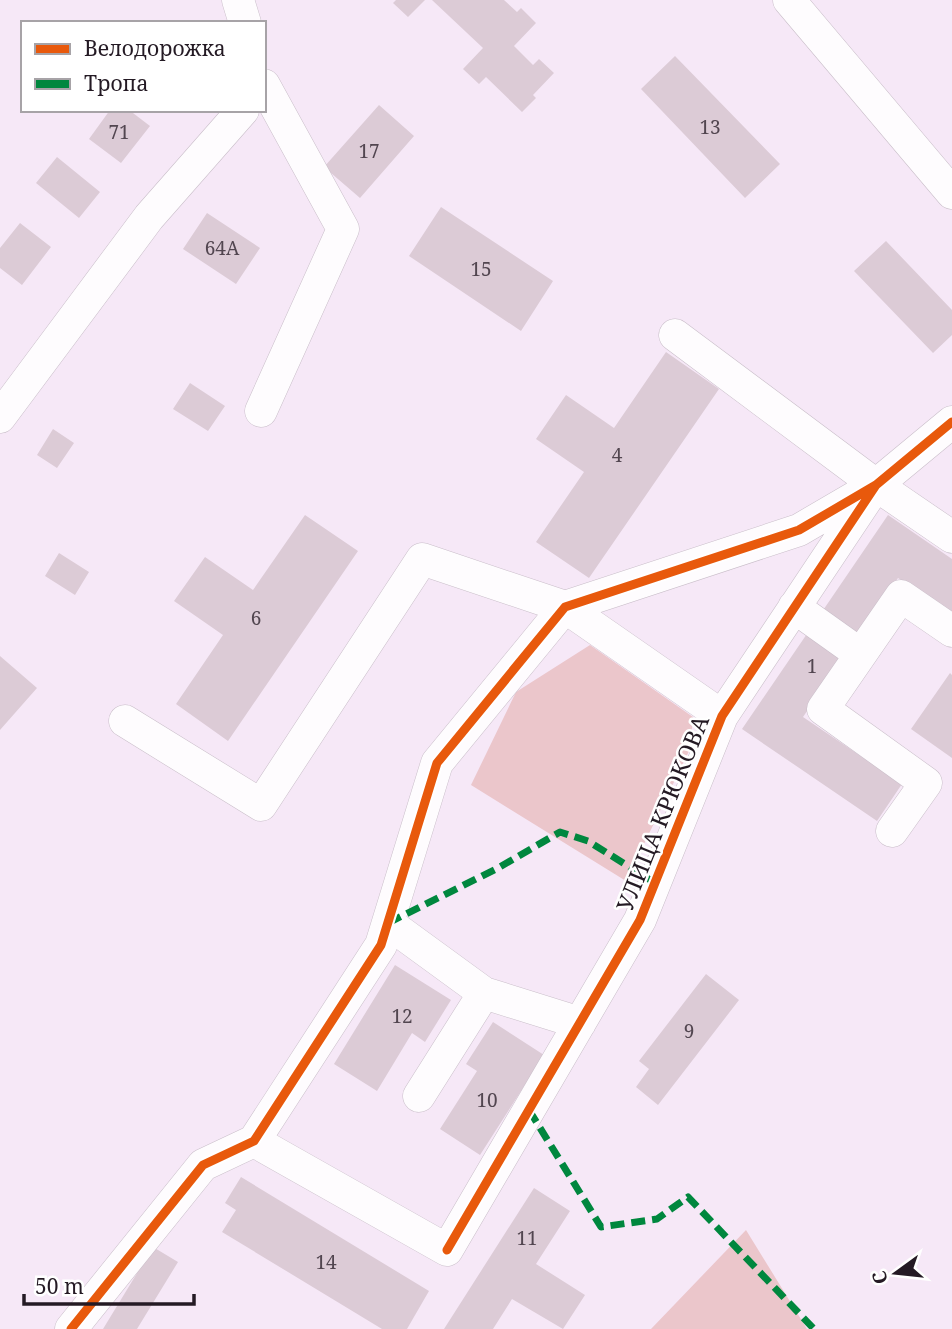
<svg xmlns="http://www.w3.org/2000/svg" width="952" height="1329" viewBox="0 0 952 1329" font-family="'Noto Serif',serif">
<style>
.green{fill:#ebc6cb}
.building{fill:#dccbd6}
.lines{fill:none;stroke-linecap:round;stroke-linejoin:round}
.minor-casing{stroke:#c9bec9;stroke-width:33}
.minor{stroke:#fefcfe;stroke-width:32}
.quiet{stroke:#00873e;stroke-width:7;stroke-dasharray:14 7;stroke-linecap:butt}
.cycleway-casing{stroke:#fff;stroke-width:13}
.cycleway{stroke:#e8590c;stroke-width:9}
.labels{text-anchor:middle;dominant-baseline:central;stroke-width:5;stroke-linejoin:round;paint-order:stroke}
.number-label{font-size:19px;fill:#524650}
.street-label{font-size:23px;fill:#241a24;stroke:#fff}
</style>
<rect width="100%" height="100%" fill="#f6e8f7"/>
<!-- green -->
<path class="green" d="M 590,645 L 693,717 L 690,749 L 626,881 L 471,785 L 516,692 Z
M 746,1230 L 807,1329 L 651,1329 Z"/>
<!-- building -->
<path class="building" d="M 396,0 L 425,0 L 408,17 L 393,3 Z
M 432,0 L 504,0 L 517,12 L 521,8 L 536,23 L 514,46 L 533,65 L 539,59 L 554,73 L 533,95 L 536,98 L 522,112 L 486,77 L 479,84 L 463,69 L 483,48 Z
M 675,56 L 780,164 L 745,198 L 641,89 Z
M 379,105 L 414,136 L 360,198 L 324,167 Z
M 110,110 L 129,110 L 150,126 L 121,163 L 89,139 Z
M 57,157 L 100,192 L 79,218 L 36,183 Z
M 441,207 L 553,281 L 521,331 L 409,256 Z
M 207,213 L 260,248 L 236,284 L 183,249 Z
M 20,223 L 51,247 L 22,285 L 0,268 L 0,248 Z
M 886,241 L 952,310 L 952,335 L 933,353 L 854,271 Z
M 666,352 L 719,389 L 589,578 L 536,542 L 584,472 L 536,439 L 566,395 L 614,428 Z
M 190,383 L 225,406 L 208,431 L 173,409 Z
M 53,429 L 74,443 L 57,468 L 37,455 Z
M 305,515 L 358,551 L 228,741 L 176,704 L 223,635 L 174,601 L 205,557 L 253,590 Z
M 888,515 L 952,559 L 952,615 L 898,578 L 803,717 L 902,784 L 877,821 L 742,729 Z
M 59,553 L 89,572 L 75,595 L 45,576 Z
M 0,656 L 37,688 L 0,730 Z
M 950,673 L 952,675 L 952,758 L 911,729 Z
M 395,965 L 451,1000 L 425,1042 L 412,1033 L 377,1091 L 334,1064 Z
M 706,974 L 739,1000 L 658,1105 L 636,1087 L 649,1069 L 639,1061 Z
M 493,1022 L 544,1055 L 480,1155 L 440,1129 L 477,1071 L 466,1064 Z
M 241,1177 L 429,1291 L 407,1329 L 382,1329 L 222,1232 L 236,1210 L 225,1203 Z
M 534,1188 L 570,1211 L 536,1264 L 585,1295 L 563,1329 L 512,1299 L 493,1329 L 444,1329 Z
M 153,1247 L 178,1262 L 137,1329 L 103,1329 Z"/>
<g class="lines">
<!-- minor casing -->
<g class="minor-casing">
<path id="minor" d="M 238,0 L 245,23
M 789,0 L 952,193
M 675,335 L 876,485 L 952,537
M 261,411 L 343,229 L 264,85
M 0,417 L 149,217 L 243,110
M 794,607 L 860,654
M 125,721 L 261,805 L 422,559 L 565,607 L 722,716
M 892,831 L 926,783 L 823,709 L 901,596 L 952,631
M 388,923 L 484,993 L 419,1096
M 484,993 L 580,1023
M 254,1141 L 447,1250 L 640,920 L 722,716 L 876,485 L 952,422
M 71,1329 L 203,1165 L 254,1141 L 381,945 L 437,763 L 565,607 L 799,530 L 876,485"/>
</g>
<!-- minor -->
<use href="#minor" class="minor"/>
<!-- quiet -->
<path class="quiet" d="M 388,923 L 498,868 L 560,832 L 588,841 L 655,883
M 529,1110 L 601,1227 L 657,1219 L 688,1197 L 814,1329"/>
<!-- cycleway casing -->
<g class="cycleway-casing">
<path id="cycleway" d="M 447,1250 L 640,920 L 722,716 L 876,485 L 952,422
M 71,1329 L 203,1165 L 254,1141 L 381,945 L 437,763 L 565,607 L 799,530 L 876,485"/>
</g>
<!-- cycleway -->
<use href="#cycleway" class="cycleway"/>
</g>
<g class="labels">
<!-- number labels -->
<g class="number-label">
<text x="710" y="127">13</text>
<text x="119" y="132">71</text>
<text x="369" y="151">17</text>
<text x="222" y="248">64А</text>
<text x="481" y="269">15</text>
<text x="617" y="455">4</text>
<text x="256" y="618">6</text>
<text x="812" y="666">1</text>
<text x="402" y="1016">12</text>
<text x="689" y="1031">9</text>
<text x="487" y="1100">10</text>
<text x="527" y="1238">11</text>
<text x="326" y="1262">14</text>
</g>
<!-- street labels -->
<g class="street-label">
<text transform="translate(662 813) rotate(-68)">УЛИЦА КРЮКОВА</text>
</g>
</g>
<!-- legend -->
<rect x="21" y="21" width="245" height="91" fill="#ffffff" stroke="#a7a3a7" stroke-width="2"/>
<rect x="35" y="44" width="35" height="10" fill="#e8590c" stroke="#a7a3a7" stroke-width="2"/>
<text x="84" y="56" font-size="21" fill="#241a24">Велодорожка</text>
<rect x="35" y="79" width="35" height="10" fill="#00873e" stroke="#a7a3a7" stroke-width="2"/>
<text x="84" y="91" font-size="21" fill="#241a24">Тропа</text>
<!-- north arrow -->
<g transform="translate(896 1273) rotate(255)" stroke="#ffffff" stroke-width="5" paint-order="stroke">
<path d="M0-5L12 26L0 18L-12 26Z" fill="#241a24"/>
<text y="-10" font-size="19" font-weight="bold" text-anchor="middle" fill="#241a24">С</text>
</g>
<!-- scale -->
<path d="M24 1294v10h170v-10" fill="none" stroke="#241a24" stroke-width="3.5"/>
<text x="35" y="1294" font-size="21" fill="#241a24" stroke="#ffffff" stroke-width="5" paint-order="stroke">50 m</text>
</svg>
